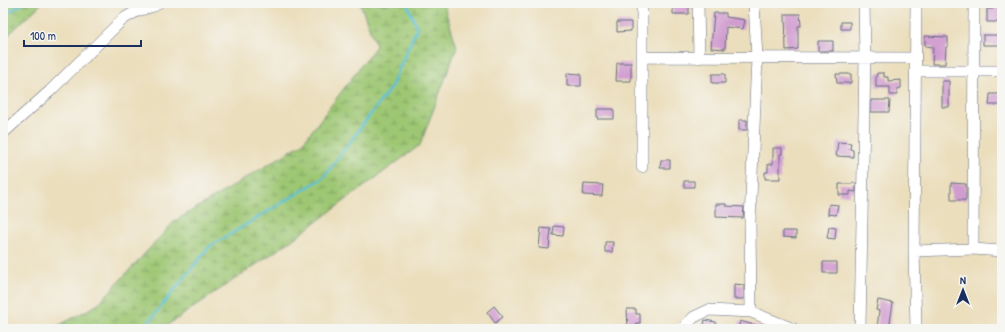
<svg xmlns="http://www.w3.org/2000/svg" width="1005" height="332" viewBox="0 0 1005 332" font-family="'Patrick Hand',sans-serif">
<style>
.wetland{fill:url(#wetland-marsh);stroke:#5c7b68}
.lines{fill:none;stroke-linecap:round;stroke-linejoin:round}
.stream{stroke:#5ac1d7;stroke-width:2.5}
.building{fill:#d19dd0}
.minor-casing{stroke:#646c7f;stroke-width:12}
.minor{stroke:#fff;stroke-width:11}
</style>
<defs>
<pattern id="wetland-marsh" width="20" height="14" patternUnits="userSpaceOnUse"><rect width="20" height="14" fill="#9ec773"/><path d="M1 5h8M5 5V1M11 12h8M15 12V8" fill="none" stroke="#80a262"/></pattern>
</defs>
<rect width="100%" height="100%" fill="#f6f6f2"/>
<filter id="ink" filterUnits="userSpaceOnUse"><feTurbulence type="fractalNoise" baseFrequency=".025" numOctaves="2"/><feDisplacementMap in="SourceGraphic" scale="8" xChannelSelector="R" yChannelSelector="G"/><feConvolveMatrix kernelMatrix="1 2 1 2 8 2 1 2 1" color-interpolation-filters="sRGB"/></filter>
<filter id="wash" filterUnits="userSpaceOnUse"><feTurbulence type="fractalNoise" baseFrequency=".012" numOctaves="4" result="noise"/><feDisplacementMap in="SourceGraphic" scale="16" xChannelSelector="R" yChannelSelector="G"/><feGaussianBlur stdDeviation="0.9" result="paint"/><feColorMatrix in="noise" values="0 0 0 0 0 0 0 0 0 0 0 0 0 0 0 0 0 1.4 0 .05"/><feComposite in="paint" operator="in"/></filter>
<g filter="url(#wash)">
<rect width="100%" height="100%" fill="#ebdebc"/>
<!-- wetland -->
<path class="wetland" d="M 3,3 L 42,3 L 3,40 Z
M 360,3 L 443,3 L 457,47 L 420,145 L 292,240 L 162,329 L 52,329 L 97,305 L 175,221 L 302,144 L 376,46 Z"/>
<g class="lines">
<!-- stream -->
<path class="stream" d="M 3,15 L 24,3
M 143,329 L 209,247 L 323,178 L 391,87 L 417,28 L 407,3"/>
</g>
<g id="blocks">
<!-- building -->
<path class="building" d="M 673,5 L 689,5 L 689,14 L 673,14 Z
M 993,6 L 1002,6 L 1002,22 L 987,22 L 987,9 L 993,9 Z
M 714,13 L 726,13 L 726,17 L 745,20 L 743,29 L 726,27 L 725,49 L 711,48 Z
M 785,14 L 800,14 L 801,26 L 798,26 L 798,49 L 786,50 Z
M 617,22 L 631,22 L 631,31 L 617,32 Z
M 841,22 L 850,22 L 850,29 L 841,29 Z
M 983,35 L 1002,35 L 1002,45 L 983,45 Z
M 925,36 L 948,37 L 948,47 L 946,47 L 945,64 L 932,64 L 933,47 L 925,46 Z
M 818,41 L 833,41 L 833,51 L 818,51 Z
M 617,63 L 631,63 L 631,81 L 616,81 Z
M 567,73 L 581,74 L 581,86 L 567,86 Z
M 877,73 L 884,73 L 884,77 L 888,77 L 888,81 L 901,80 L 901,88 L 897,89 L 897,95 L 890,95 L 890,87 L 876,87 L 876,75 L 877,75 Z
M 712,74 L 725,74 L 725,83 L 712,83 Z
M 836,74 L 851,74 L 851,83 L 837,83 Z
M 942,81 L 949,81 L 949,107 L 942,107 Z
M 990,94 L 1001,94 L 1001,105 L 989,105 Z
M 871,100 L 890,100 L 889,112 L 871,112 Z
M 597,109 L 614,109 L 614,119 L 597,119 Z
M 739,120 L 747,120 L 747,130 L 739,130 Z
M 838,142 L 851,143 L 850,149 L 853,150 L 853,157 L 836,156 Z
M 773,148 L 782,148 L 782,154 L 780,154 L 780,179 L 765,179 L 765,172 L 768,172 L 768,164 L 773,164 Z
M 661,160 L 670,160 L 670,168 L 660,168 Z
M 684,181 L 694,181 L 694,187 L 684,187 Z
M 853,182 L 856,183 L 856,192 L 850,191 L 850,195 L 839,195 L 839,184 L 852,184 Z
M 951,183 L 966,184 L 966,200 L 951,200 Z
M 584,184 L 603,185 L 602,196 L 583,195 Z
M 716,204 L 726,204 L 726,206 L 744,207 L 743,218 L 716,217 Z
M 829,204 L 838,205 L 836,215 L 828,214 Z
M 554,226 L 564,227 L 563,236 L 553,235 Z
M 829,227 L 836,228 L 835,239 L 827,238 Z
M 541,228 L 551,229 L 549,249 L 539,248 Z
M 783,231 L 796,231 L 796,238 L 783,237 Z
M 605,242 L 613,242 L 612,252 L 605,252 Z
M 823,262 L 837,262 L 837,273 L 823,273 Z
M 734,284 L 744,285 L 744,299 L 734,299 Z
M 878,300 L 893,303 L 889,329 L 877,329 L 879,311 L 876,310 Z
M 494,306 L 503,317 L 495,323 L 487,312 Z
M 627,309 L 636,309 L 636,314 L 640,314 L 640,323 L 636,323 L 637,329 L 628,329 Z
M 705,320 L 716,322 L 715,329 L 703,329 Z
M 740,321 L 761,327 L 761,329 L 738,329 Z"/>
</g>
</g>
<g filter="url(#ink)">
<use href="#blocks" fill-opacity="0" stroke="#646c7f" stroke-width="1"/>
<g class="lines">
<!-- minor casing -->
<g class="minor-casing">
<path id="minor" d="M 642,3 L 642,167
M 698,3 L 699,58
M 642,57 L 915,58
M 915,71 L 1002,71
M 3,133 L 50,91 L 123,19 L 137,11 L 154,6 L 158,3
M 973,249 L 974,3
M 914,251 L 916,3
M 751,312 L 750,221 L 757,58 L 754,3
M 682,329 L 694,317 L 709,310 L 751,312 L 794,329
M 860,329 L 865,58 L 864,3
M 916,329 L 914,251 L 973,249 L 1002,251"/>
</g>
<!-- minor -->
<use href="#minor" class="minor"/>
</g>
</g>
<!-- margin -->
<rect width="1005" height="332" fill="none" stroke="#f6f6f2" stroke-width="16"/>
<!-- north arrow -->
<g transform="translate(963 290)" stroke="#f6f6f2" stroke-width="3" paint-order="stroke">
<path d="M0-3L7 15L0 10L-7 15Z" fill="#1b2f5e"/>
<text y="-6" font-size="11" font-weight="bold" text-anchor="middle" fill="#1b2f5e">N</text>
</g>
<!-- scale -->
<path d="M24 40v6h117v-6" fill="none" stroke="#1b2f5e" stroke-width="2"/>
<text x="30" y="40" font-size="12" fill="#1b2f5e" stroke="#f6f6f2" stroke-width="3" paint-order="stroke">100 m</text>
</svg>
